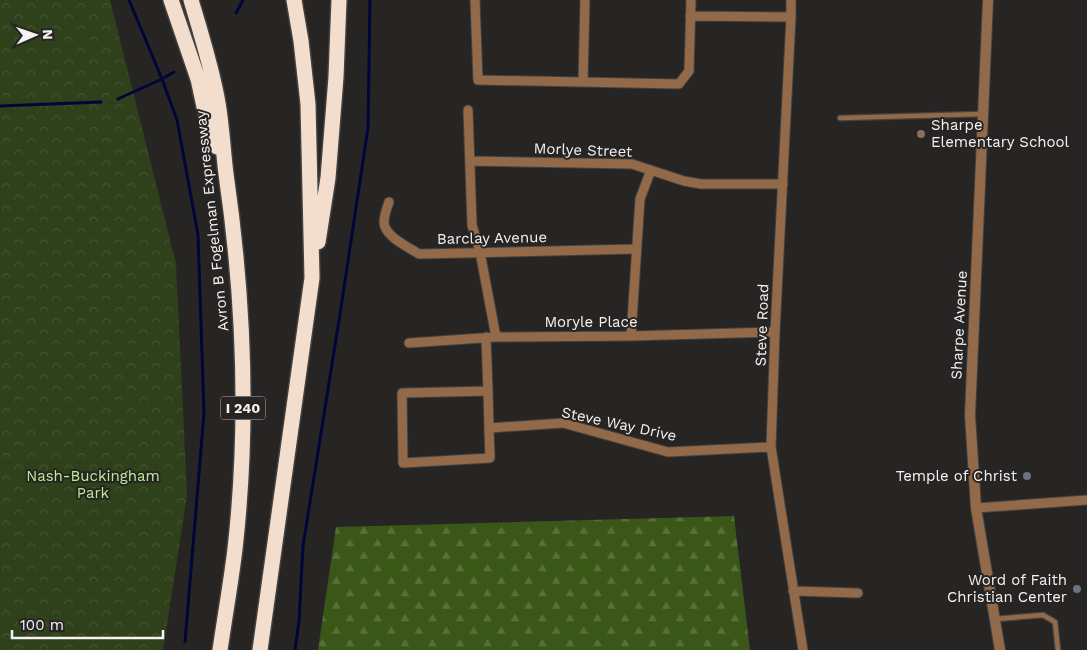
<svg xmlns="http://www.w3.org/2000/svg" width="1087" height="650" viewBox="0 0 1087 650" font-family="'Work Sans',sans-serif">
<style>
.forest{fill:url(#forest-firs)}
.park{fill:url(#park-crowns)}
.lines{fill:none;stroke-linecap:round;stroke-linejoin:round}
.stream{stroke:#000637;stroke-width:3}
.service-casing{stroke:#444241;stroke-width:7}
.minor-casing{stroke:#444241;stroke-width:11}
.tertiary-casing{stroke:#444241;stroke-width:12}
.motorway-casing{stroke:#444241;stroke-width:18}
.service{stroke:#926a49;stroke-width:4.5}
.minor{stroke:#926a49;stroke-width:9}
.tertiary{stroke:#926a49;stroke-width:10}
.motorway{stroke:#f3dece;stroke-width:15}
.education-dot{fill:#8d6e63;stroke:#272524;stroke-width:2}
.worship-dot{fill:#6b7280;stroke:#272524;stroke-width:2}
.labels{text-anchor:middle;dominant-baseline:central;stroke-width:4;stroke-linejoin:round;paint-order:stroke}
.shield{fill:#272524;stroke:#b7b5b4;stroke-width:1}
.shield-label{font-size:14px;font-weight:bold;fill:#f5f3f2}
.poi-label{font-size:15px;fill:#f5f3f2;stroke:#272524;text-anchor:end}
.street-label{font-size:15px;fill:#f5f3f2;stroke:#272524}
.park-label{font-size:15px;fill:#bdeb92;stroke:#272524}
</style>
<defs>
<pattern id="forest-firs" width="22" height="20" patternUnits="userSpaceOnUse" patternTransform="scale(1.25)"><rect width="22" height="20" fill="#3a5718"/><path d="M5 1l3.5 6h-7zM16 11l3.5 6h-7z" fill="#57703a"/></pattern>
<pattern id="park-crowns" width="20" height="18" patternUnits="userSpaceOnUse" patternTransform="scale(1.25)"><rect width="20" height="18" fill="#2e411a"/><path d="M2 6a3 3 0 1 1 6 0M12 15a3 3 0 1 1 6 0" fill="none" stroke="#435430"/></pattern>
</defs>
<rect width="100%" height="100%" fill="#272524"/>
<!-- forest -->
<path class="forest" d="M 734,516 L 750,650 L 318,650 L 336,527 Z"/>
<!-- park -->
<path class="park" d="M 0,0 L 110,0 L 176,264 L 187,495 L 163,650 L 0,650 Z"/>
<g class="lines">
<!-- stream -->
<path class="stream" d="M 129,0 L 162,79 L 177,120 L 198,235 L 204,413 L 185,642
M 236,13 L 243,0
M 118,99 L 162,79 L 174,72
M 0,106 L 101,102
M 295,650 L 299,621 L 303,546 L 340,314 L 368,128 L 370,0"/>
<!-- service casing -->
<g class="service-casing">
<path id="service" d="M 840,118 L 982,114
M 996,619 L 1043,615 L 1055,622 L 1058,650"/>
</g>
<!-- minor casing -->
<g class="minor-casing">
<path id="minor" d="M 475,0 L 478,80 L 679,84 L 689,71 L 691,0
M 791,0 L 791,17 L 775,332 L 771,447 L 803,650
M 690,16 L 791,17
M 583,82 L 585,0
M 468,110 L 472,225 L 480,252 L 496,337
M 470,161 L 632,164 L 684,181 L 701,184 L 783,184
M 389,202 C 387,208 384,215 384,222 C 384,236 408,247 419,254 L 636,249
M 631,336 L 640,199 L 651,170
M 486,337 L 488,391
M 409,343 L 496,337 L 631,336 L 775,332
M 489,428 L 488,391 L 402,393 L 403,463 L 490,458 L 489,428 L 563,423 L 668,452 L 771,447
M 976,508 L 1087,500
M 793,591 L 858,593"/>
</g>
<!-- tertiary casing -->
<g class="tertiary-casing">
<path id="tertiary" d="M 988,0 L 970,415 L 976,508 L 1000,650"/>
</g>
<!-- motorway casing -->
<g class="motorway-casing">
<path id="motorway" d="M 171,0 L 198,79 L 206,116 L 217,147
M 191,0 C 201,34 212,68 218,103 C 222,126 223,150 226,174 C 244,298 249,424 235,549 C 231,582 225,616 220,650
M 318,242 L 328,178 L 336,77 L 339,0
M 260,650 L 312,278 L 308,104 L 301,41 L 294,0"/>
</g>
<!-- service -->
<use href="#service" class="service"/>
<!-- minor -->
<use href="#minor" class="minor"/>
<!-- tertiary -->
<use href="#tertiary" class="tertiary"/>
<!-- motorway -->
<use href="#motorway" class="motorway"/>
</g>
<!-- markers -->
<circle class="education-dot" cx="921" cy="134" r="5"/>
<g class="worship-dot">
<circle cx="1027" cy="476" r="5"/>
<circle cx="1077" cy="589" r="5"/>
</g>
<g class="labels">
<!-- shield labels -->
<rect class="shield" x="220.5" y="396.5" width="45" height="23" rx="4"/>
<g class="shield-label">
<text x="243" y="408">I 240</text>
</g>
<!-- poi labels -->
<g class="poi-label">
<text x="931" y="125" text-anchor="start">Sharpe<tspan x="931" dy="17">Elementary School</tspan></text>
<text x="1017" y="476">Temple of Christ</text>
<text x="1067" y="580">Word of Faith<tspan x="1067" dy="17">Christian Center</tspan></text>
</g>
<!-- street labels -->
<g class="street-label">
<text transform="translate(583 150) rotate(2)">Morlye Street</text>
<text transform="translate(212 221) rotate(-96)">Avron B Fogelman Expressway</text>
<text transform="translate(492 238) rotate(-1)">Barclay Avenue</text>
<text x="591" y="322">Moryle Place</text>
<text transform="translate(762 325) rotate(-88)">Steve Road</text>
<text transform="translate(959 325) rotate(-87)">Sharpe Avenue</text>
<text transform="translate(619 424) rotate(12)">Steve Way Drive</text>
</g>
<!-- park labels -->
<g class="park-label">
<text x="93" y="476">Nash-Buckingham<tspan x="93" dy="17">Park</tspan></text>
</g>
</g>
<!-- north arrow -->
<g transform="translate(35 35) rotate(88)" stroke="#272524" stroke-width="4" paint-order="stroke">
<path d="M0-4L9 19L0 12L-9 19Z" fill="#f5f3f2"/>
<text y="-8" font-size="14" font-weight="bold" text-anchor="middle" fill="#f5f3f2">N</text>
</g>
<!-- scale -->
<path d="M12 630v8h151v-8" fill="none" stroke="#f5f3f2" stroke-width="2.5"/>
<text x="20" y="630" font-size="15" fill="#f5f3f2" stroke="#272524" stroke-width="4" paint-order="stroke">100 m</text>
</svg>
